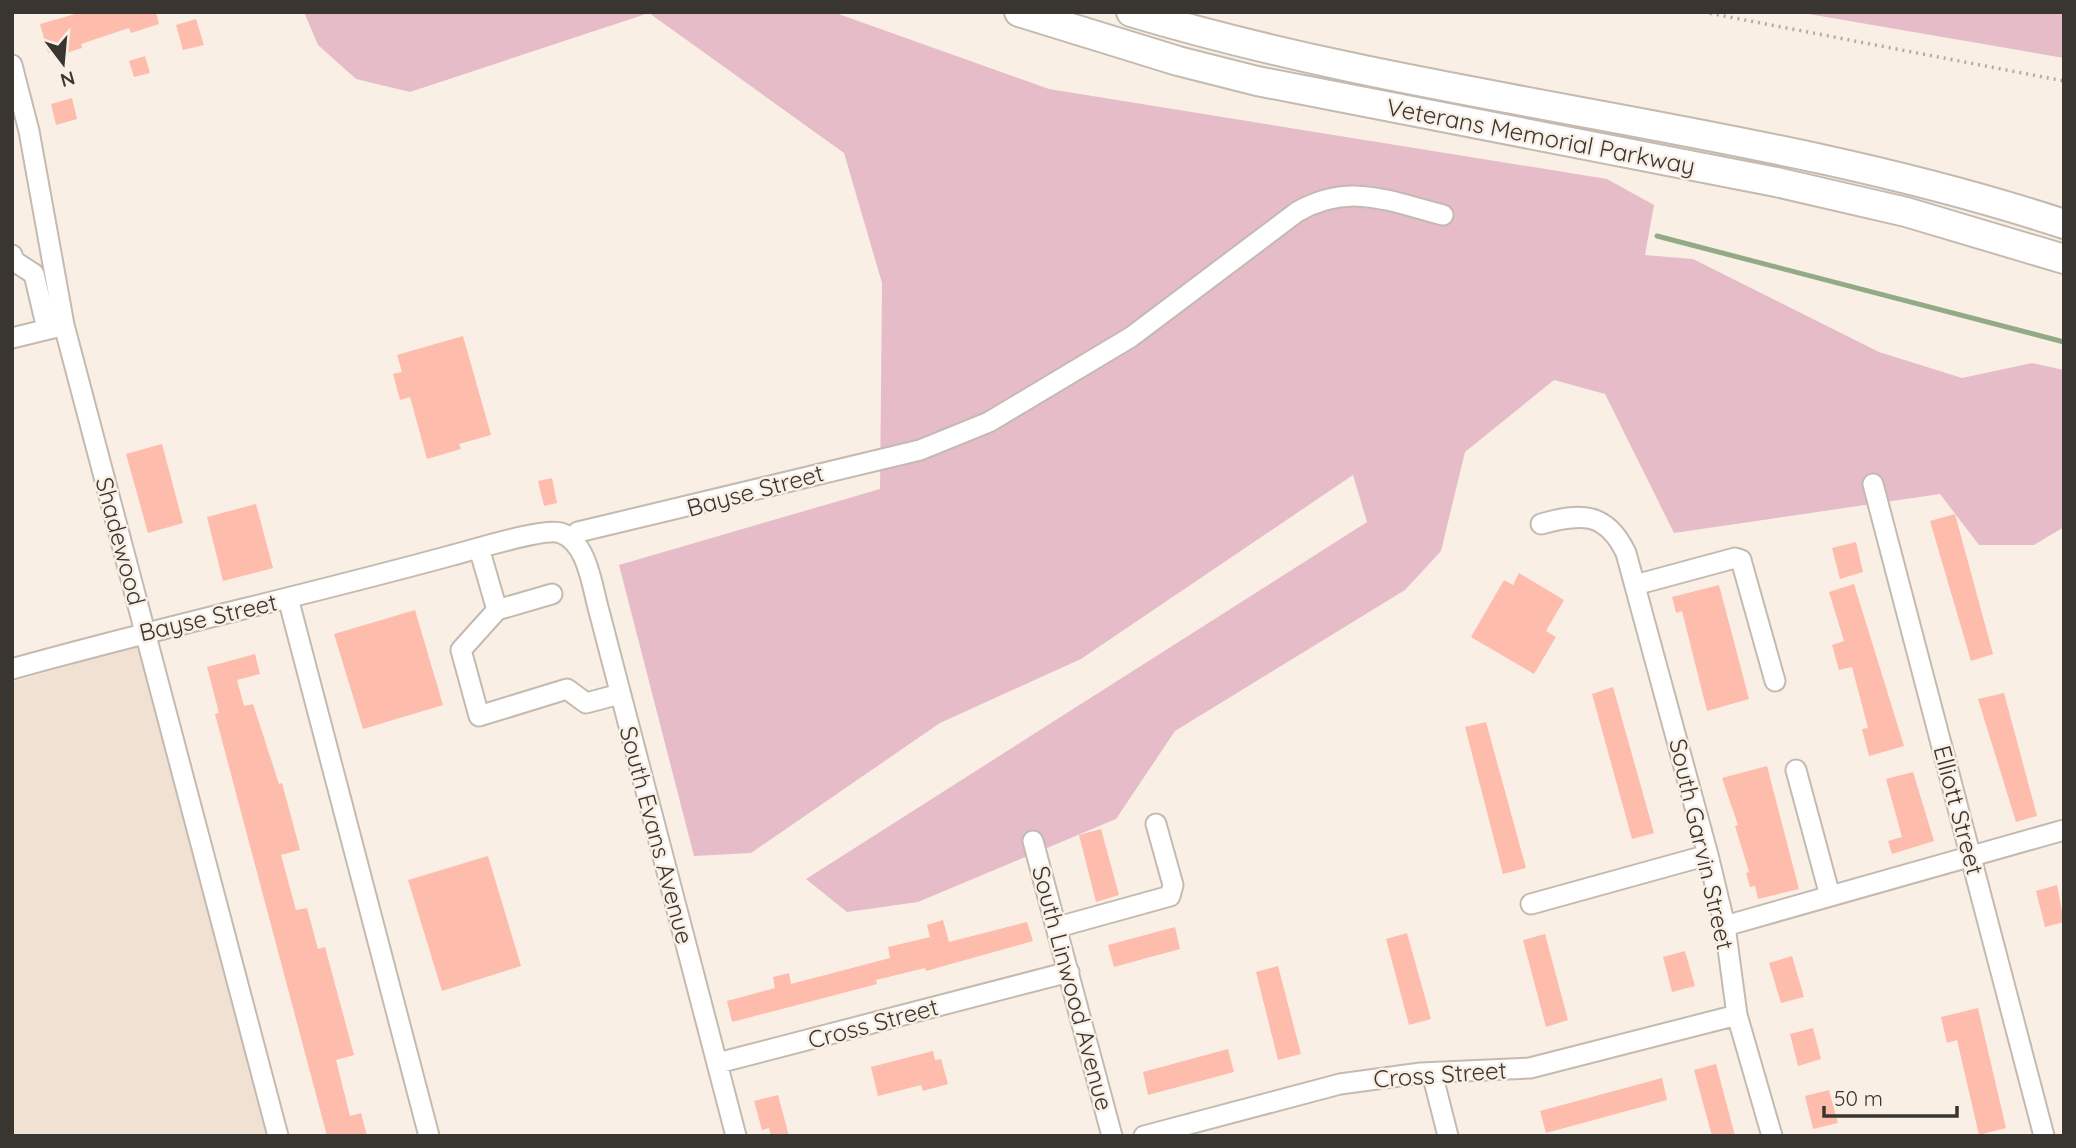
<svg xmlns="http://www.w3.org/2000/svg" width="2076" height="1148" viewBox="0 0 2076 1148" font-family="Quicksand,sans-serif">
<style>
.built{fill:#f1e1d2}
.green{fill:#e7bcc9}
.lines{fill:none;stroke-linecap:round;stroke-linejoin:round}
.stream{stroke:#92ab85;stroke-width:5}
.building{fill:#febcad}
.minor-casing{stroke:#c4bab0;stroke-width:23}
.highway-casing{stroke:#c4bab0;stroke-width:32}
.path{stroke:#b3aaa2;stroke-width:3.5;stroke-dasharray:2 5;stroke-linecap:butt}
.minor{stroke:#fff;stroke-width:19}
.highway{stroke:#fff;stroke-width:28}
.labels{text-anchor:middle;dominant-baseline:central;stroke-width:5;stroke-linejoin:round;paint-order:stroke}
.street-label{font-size:24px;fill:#393531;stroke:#faefe5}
</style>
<rect width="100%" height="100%" fill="#faefe5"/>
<!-- built -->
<path class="built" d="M 139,645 L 269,1136 L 12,1136 L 12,682 Z"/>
<!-- green -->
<path class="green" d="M 304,12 L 833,12 L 1049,89 L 1607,179 L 1654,205 L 1645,255 L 1693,259 L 1879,352 L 1962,378 L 2032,363 L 2064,370 L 2064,527 L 2034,545 L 1979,545 L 1940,494 L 1674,533 L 1605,394 L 1554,380 L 1465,452 L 1441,551 L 1405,590 L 1175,731 L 1116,819 L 918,902 L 847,912 L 806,879 L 1367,522 L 1353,475 L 1081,659 L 940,723 L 751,853 L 694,856 L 619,565 L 880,489 L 882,283 L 844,153 L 649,13 L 410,92 L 356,79 L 318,45 Z
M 1797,12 L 2064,12 L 2064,58 Z"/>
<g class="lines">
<!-- stream -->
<path class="stream" d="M 1657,236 L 2064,342"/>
</g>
<!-- building -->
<path class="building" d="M 82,12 L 156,12 L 159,24 L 131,33 L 129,28 L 81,44 L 82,48 L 66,53 L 65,48 L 48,53 L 40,24 Z
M 196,19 L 204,45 L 183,50 L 176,25 Z
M 145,56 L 150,73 L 134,77 L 129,61 Z
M 72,98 L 77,119 L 56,125 L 51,104 Z
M 463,336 L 491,435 L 459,444 L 461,449 L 427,459 L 410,397 L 400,400 L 393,374 L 402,372 L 397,355 Z
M 162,444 L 183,523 L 148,533 L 126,454 Z
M 552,478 L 557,503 L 544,506 L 538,481 Z
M 256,504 L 273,568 L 223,581 L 207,517 Z
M 1955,514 L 1993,654 L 1971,661 L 1930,521 Z
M 1856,542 L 1863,572 L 1840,579 L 1832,548 Z
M 1519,573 L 1564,600 L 1546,631 L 1556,637 L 1534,674 L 1471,637 L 1504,580 L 1513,585 Z
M 1854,584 L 1904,746 L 1869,756 L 1862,729 L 1868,728 L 1852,667 L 1839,670 L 1832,645 L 1844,641 L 1829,592 Z
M 1719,585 L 1749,699 L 1707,711 L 1682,611 L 1676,613 L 1672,597 Z
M 415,610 L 443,705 L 363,729 L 334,634 Z
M 255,654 L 260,674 L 237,680 L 244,706 L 253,704 L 279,784 L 282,783 L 300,850 L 281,855 L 296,910 L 307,908 L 318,949 L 325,947 L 354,1055 L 336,1060 L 350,1116 L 361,1113 L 367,1136 L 327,1136 L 215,714 L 219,713 L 207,667 Z
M 1613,687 L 1654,833 L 1632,839 L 1592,694 Z
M 2004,693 L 2037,816 L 2016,822 L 1978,699 Z
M 1486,722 L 1526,868 L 1503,874 L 1465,727 Z
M 1767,766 L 1799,889 L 1758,899 L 1755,886 L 1750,887 L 1746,873 L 1749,872 L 1735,826 L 1738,825 L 1722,778 Z
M 1913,772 L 1934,841 L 1892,854 L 1888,841 L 1902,837 L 1886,779 Z
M 1101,829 L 1119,895 L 1096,902 L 1079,835 Z
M 488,856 L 521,966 L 442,991 L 408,880 Z
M 2057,885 L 2064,922 L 2045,927 L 2036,891 Z
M 943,920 L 949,942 L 1027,922 L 1033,941 L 926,971 L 925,968 L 876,980 L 877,984 L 732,1022 L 727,1001 L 775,988 L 773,977 L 789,973 L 791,984 L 890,958 L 888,947 L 930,937 L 927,925 Z
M 1175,927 L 1180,949 L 1114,967 L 1108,945 Z
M 1407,933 L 1431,1019 L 1409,1025 L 1386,939 Z
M 1545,934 L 1568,1020 L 1546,1027 L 1523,940 Z
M 1685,951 L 1695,986 L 1672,992 L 1663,957 Z
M 1792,956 L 1804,997 L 1781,1003 L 1769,963 Z
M 1278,966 L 1301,1054 L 1278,1060 L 1256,972 Z
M 1978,1008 L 2006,1128 L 1979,1135 L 1957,1040 L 1947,1043 L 1941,1017 Z
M 1813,1028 L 1821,1059 L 1798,1066 L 1790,1034 Z
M 1228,1049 L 1234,1072 L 1148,1095 L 1143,1072 Z
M 933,1051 L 935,1060 L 941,1059 L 948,1084 L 923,1091 L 921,1085 L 878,1096 L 871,1067 Z
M 1716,1064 L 1735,1136 L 1712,1136 L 1694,1070 Z
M 1662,1078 L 1667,1100 L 1546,1133 L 1540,1111 Z
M 1829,1090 L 1838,1123 L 1813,1129 L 1805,1096 Z
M 778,1095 L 789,1136 L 771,1136 L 769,1128 L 762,1130 L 754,1101 Z"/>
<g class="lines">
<!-- minor casing -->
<g class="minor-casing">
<path id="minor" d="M 12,65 L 29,131 L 64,325 L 278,1136
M 12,255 L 14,261 L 34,274 L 47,329
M 12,338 L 57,327
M 1873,484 L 2044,1136
M 1541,524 C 1580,513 1606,511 1626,553 L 1708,855 L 1725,926 L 1737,1015 L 1772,1136
M 571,538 L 578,532 L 599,527 L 920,450 L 989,422 L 1131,337 L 1297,212 C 1349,182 1388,201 1443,215
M 479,548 L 497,610 L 461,650 L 479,716 L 567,689 L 586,703 L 620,694
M 1635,585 L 1735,558 L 1741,560 L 1775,681
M 288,598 L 429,1136
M 497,610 L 552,594
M 12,669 C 158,628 307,595 453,555 C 473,550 545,527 561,533 C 588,543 592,587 599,611 L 736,1136
M 1796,770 L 1830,896
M 1033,841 L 1112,1136
M 1531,904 L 1708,855
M 1725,926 L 2064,830
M 1058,927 L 1170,896 L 1173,885 L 1156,824
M 718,1063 L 1069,972
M 1432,1073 L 1448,1136
M 1144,1136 L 1340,1084 L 1421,1073 L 1530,1068 L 1737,1015"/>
</g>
<!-- highway casing -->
<g class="highway-casing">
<path id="highway" d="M 1019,12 L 1178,61 L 1257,81 L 1776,182 L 1906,212 L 2064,259
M 1131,12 C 1437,104 1760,124 2064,224"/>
</g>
<!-- path -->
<path class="path" d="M 1703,12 L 2064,81"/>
<!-- minor -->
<use href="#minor" class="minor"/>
<!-- highway -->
<use href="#highway" class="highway"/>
</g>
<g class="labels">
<!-- street labels -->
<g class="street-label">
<text transform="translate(1541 136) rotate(11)">Veterans Memorial Parkway</text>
<text transform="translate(755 490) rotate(-15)">Bayse Street</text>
<text transform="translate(121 541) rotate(75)">Shadewood</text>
<text transform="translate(208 617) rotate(-13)">Bayse Street</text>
<text transform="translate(1959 810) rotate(75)">Elliott Street</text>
<text transform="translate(657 835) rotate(75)">South Evans Avenue</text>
<text transform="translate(1702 844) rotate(77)">South Garvin Street</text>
<text transform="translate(1073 988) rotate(75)">South Linwood Avenue</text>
<text transform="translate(873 1023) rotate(-15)">Cross Street</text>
<text transform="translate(1440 1074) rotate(-4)">Cross Street</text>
</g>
</g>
<!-- border -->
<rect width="2076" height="1148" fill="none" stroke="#393531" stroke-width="28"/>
<!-- north arrow -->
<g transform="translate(63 63) rotate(164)" stroke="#faefe5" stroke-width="5" paint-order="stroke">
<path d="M0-5L12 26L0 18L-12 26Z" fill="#393531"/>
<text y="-10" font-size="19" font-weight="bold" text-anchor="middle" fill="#393531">N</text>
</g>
<!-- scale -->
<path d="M1824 1106v10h133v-10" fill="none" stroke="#393531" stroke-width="3.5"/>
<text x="1834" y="1106" font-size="21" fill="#393531" stroke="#faefe5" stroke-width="5" paint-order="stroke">50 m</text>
</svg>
